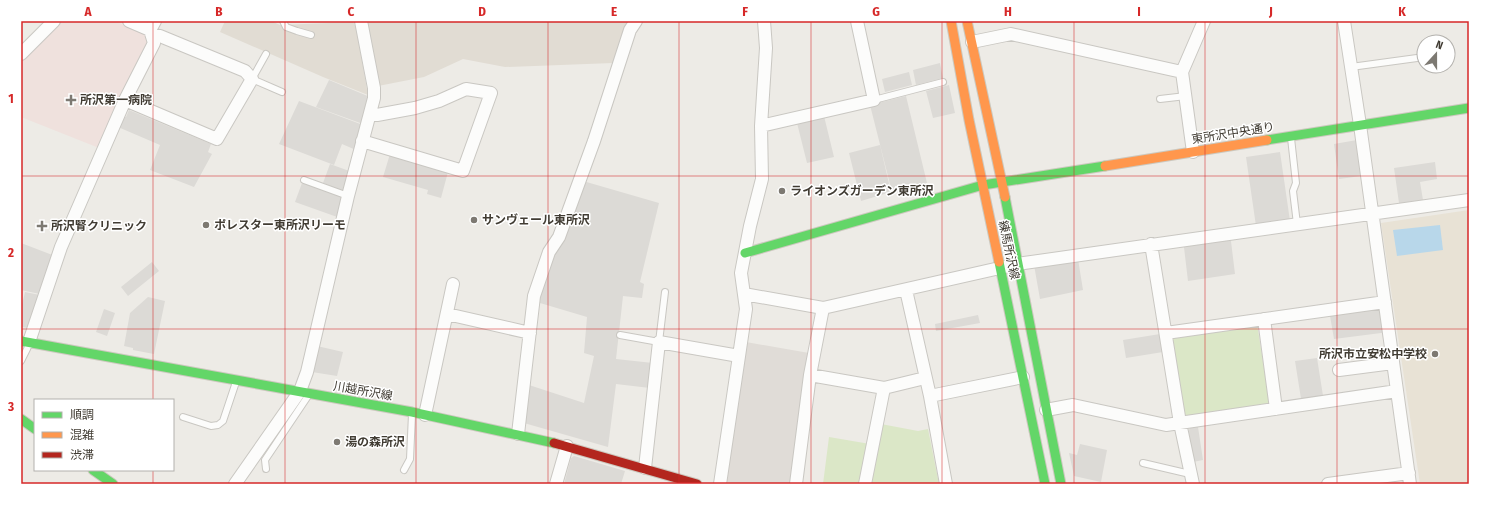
<svg xmlns="http://www.w3.org/2000/svg" width="1490" height="505" viewBox="0 0 1490 505" font-family="'Fira Sans Condensed','Noto Sans JP',sans-serif">
<style>
.residential{fill:#e1dcd3}
.industrial{fill:#e0dcd7}
.education{fill:#e8e2d5}
.medical{fill:#efe1dd}
.green{fill:#dbe7c7}
.parking{fill:#dcdad6}
.water{fill:#b8d7ea}
.lines{fill:none;stroke-linecap:round;stroke-linejoin:round}
.lane-casing{stroke:#c9c7c2;stroke-width:8}
.street-casing{stroke:#c9c7c2;stroke-width:14}
.fast-casing{stroke:#ccc8be;stroke-width:11}
.slow-casing{stroke:#ccc8be;stroke-width:11}
.jam-casing{stroke:#ccc8be;stroke-width:11}
.lane{stroke:#fcfcfb;stroke-width:6}
.street{stroke:#fcfcfb;stroke-width:12}
.fast{stroke:#63d668;stroke-width:9}
.slow{stroke:#ff974d;stroke-width:9}
.jam{stroke:#b3261e;stroke-width:9}
.grid{fill:none;stroke:#d62828;stroke-width:1;stroke-opacity:0.55}
.poi-dot{fill:#7d7972;stroke:#fff;stroke-width:1.5}
.labels{text-anchor:middle;dominant-baseline:central;stroke-width:3;stroke-linejoin:round;paint-order:stroke}
.poi-label{font-size:12px;font-weight:bold;fill:#413c33;stroke:#fff;text-anchor:start}
.street-label{font-size:12px;fill:#413c33;stroke:#fff}
.neatline{fill:none;stroke:#d62828;stroke-width:1.5}
.grid-label{font-size:13px;text-anchor:middle;font-weight:bold;fill:#d62828}
</style>
<rect width="100%" height="100%" fill="#edebe6"/>
<!-- residential -->
<path class="residential" d="M 225,21 L 271,21 L 280,25 L 353,22 L 356,27 L 368,95 L 323,77 L 220,32 Z
M 370,21 L 631,21 L 613,63 L 505,67 L 463,59 L 424,77 L 378,86 L 367,24 Z"/>
<!-- industrial -->
<path class="industrial" d="M 746,342 L 809,353 L 791,484 L 734,484 L 724,481 Z"/>
<!-- education -->
<path class="education" d="M 1469,210 L 1469,484 L 1420,484 L 1381,223 Z"/>
<!-- medical -->
<path class="medical" d="M 60,21 L 115,21 L 147,35 L 148,42 L 99,148 L 21,117 L 21,60 L 28,55 Z"/>
<!-- green -->
<path class="green" d="M 1257,324 L 1270,405 L 1185,416 L 1172,337 Z
M 881,424 L 918,431 L 928,429 L 939,484 L 869,484 Z
M 829,437 L 870,444 L 862,484 L 823,484 Z"/>
<!-- parking -->
<path class="parking" d="M 940,63 L 943,78 L 916,85 L 913,70 Z
M 909,72 L 912,85 L 885,92 L 882,79 Z
M 329,80 L 370,97 L 363,124 L 316,107 Z
M 949,85 L 955,113 L 933,118 L 926,91 Z
M 906,96 L 927,183 L 892,192 L 870,105 Z
M 299,101 L 363,125 L 356,150 L 342,144 L 334,165 L 279,144 Z
M 129,110 L 211,144 L 208,152 L 212,154 L 194,187 L 150,170 L 160,145 L 118,127 L 123,116 L 126,117 Z
M 824,116 L 834,157 L 807,163 L 797,123 Z
M 1357,140 L 1361,176 L 1339,179 L 1334,144 Z
M 880,145 L 891,192 L 861,201 L 849,153 Z
M 1280,152 L 1290,221 L 1256,226 L 1246,157 Z
M 390,154 L 448,172 L 441,198 L 427,194 L 428,190 L 383,177 Z
M 1435,162 L 1437,179 L 1420,182 L 1424,206 L 1400,210 L 1394,168 Z
M 330,164 L 352,172 L 346,192 L 323,183 Z
M 583,181 L 659,203 L 640,282 L 644,284 L 642,298 L 623,296 L 616,359 L 653,363 L 650,388 L 616,384 L 608,447 L 524,423 L 529,385 L 584,403 L 594,356 L 584,353 L 587,317 L 540,303 L 541,292 L 553,256 Z
M 302,183 L 345,198 L 340,218 L 295,202 Z
M 1230,233 L 1235,274 L 1188,281 L 1183,239 Z
M 21,243 L 55,256 L 40,294 L 21,290 Z
M 1078,259 L 1083,290 L 1040,299 L 1034,265 Z
M 152,262 L 159,271 L 128,296 L 121,287 Z
M 25,292 L 40,295 L 29,328 L 21,327 L 21,309 Z
M 148,297 L 165,301 L 154,354 L 133,350 L 133,348 L 124,346 L 130,313 Z
M 1385,302 L 1389,332 L 1334,339 L 1329,310 Z
M 104,309 L 115,313 L 107,336 L 96,332 Z
M 978,315 L 980,323 L 936,331 L 935,324 Z
M 1160,334 L 1163,352 L 1126,358 L 1123,340 Z
M 317,346 L 343,352 L 337,376 L 312,372 Z
M 1317,358 L 1324,402 L 1302,405 L 1295,361 Z
M 1198,427 L 1203,460 L 1193,462 L 1188,432 L 1190,428 Z
M 1080,444 L 1107,450 L 1101,482 L 1074,476 L 1069,453 L 1077,455 Z
M 574,456 L 625,471 L 621,484 L 564,484 L 571,458 Z"/>
<!-- water -->
<path class="water" d="M 1440,225 L 1443,250 L 1397,256 L 1393,230 Z"/>
<g class="lines">
<!-- lane casing -->
<g class="lane-casing">
<path id="lane" d="M 283,21 L 286,27 L 297,31 L 311,35
M 266,54 L 252,79 L 282,92
M 1351,67 L 1417,58
M 1160,99 L 1186,96
M 874,100 L 943,82
M 1291,138 L 1296,183 L 1293,191 L 1297,224
M 304,180 L 348,196
M 620,335 L 659,342 L 665,292
M 21,361 L 27,349 L 29,344
M 183,417 L 211,426 L 218,425 L 223,421 L 236,382
M 1143,463 L 1190,474
M 266,469 L 265,460 L 308,396
M 404,470 L 410,459 L 412,414"/>
</g>
<!-- street casing -->
<g class="street-casing">
<path id="street" d="M 129,21 L 150,30
M 1344,21 L 1360,125 L 1410,484
M 972,42 L 1011,34 L 1182,72
M 21,54 L 54,21
M 125,100 L 217,139 L 252,79 L 245,71 L 160,36 L 152,35
M 761,126 L 874,100 L 857,21
M 362,141 L 463,171 L 491,93 L 466,89 L 439,101 L 415,108 L 377,115 L 370,114
M 1193,152 L 1182,72 L 1204,21
M 1151,244 L 1180,423 L 1193,484
M 906,290 L 930,396 L 946,484
M 744,294 L 823,308 L 1017,264 L 1469,200
M 447,314 L 530,333
M 1264,319 L 1276,409
M 1166,333 L 1385,302
M 29,342 L 61,247 L 125,100 L 154,43 L 150,30 L 155,21
M 1339,370 L 1393,363
M 810,375 L 884,388 L 925,378
M 930,396 L 1023,377
M 1046,410 L 1073,405 L 1166,425 L 1397,391
M 425,415 L 453,284
M 518,434 L 534,296 L 549,252 L 559,237 L 594,141 L 630,30 L 636,21
M 645,468 L 659,342 L 739,356
M 235,484 L 300,391 L 307,372 L 348,196 L 374,98 L 374,88 L 361,21
M 556,484 L 567,446
M 720,484 L 746,309 L 741,273 L 750,226 L 762,179 L 761,126 L 766,48 L 764,21
M 796,484 L 810,375 L 823,308
M 865,484 L 884,388
M 1328,484 L 1409,473"/>
</g>
<!-- fast casing -->
<g class="fast-casing">
<path id="fast" d="M 1267,140 L 1469,108
M 1005,197 L 1061,484
M 745,253 L 983,185 L 1105,166
M 999,262 L 1045,484
M 21,341 L 412,412 L 554,443
M 21,419 L 35,429
M 93,470 L 113,484"/>
</g>
<!-- slow casing -->
<g class="slow-casing">
<path id="slow" d="M 951,21 L 969,120 L 999,262
M 967,21 L 1005,197
M 1105,166 L 1267,140"/>
</g>
<!-- jam casing -->
<g class="jam-casing">
<path id="jam" d="M 554,443 L 697,484"/>
</g>
<!-- lane -->
<use href="#lane" class="lane"/>
<!-- street -->
<use href="#street" class="street"/>
<!-- fast -->
<use href="#fast" class="fast"/>
<!-- slow -->
<use href="#slow" class="slow"/>
<!-- jam -->
<use href="#jam" class="jam"/>
</g>
<!-- grid -->
<path class="grid" d="M 153,21 L 153,400M 285,21 L 285,484M 416,21 L 416,484M 548,21 L 548,484M 679,21 L 679,484M 811,21 L 811,484M 942,21 L 942,484M 1074,21 L 1074,484M 1205,21 L 1205,484M 1337,21 L 1337,484M 21,176 L 1469,176M 21,329 L 1469,329M 153,470 L 153,484"/>
<!-- markers -->
<g class="poi-dot">
<path d="M69 94h4v4h4v4h-4v4h-4v-4h-4v-4h4z"/>
<circle cx="782" cy="191" r="4"/>
<circle cx="474" cy="220" r="4"/>
<circle cx="206" cy="225" r="4"/>
<path d="M40 220h4v4h4v4h-4v4h-4v-4h-4v-4h4z"/>
<circle cx="1435" cy="354" r="4"/>
<circle cx="337" cy="442" r="4"/>
</g>
<g class="labels">
<!-- poi labels -->
<g class="poi-label">
<text x="80" y="100">所沢第一病院</text>
<text x="790" y="191">ライオンズガーデン東所沢</text>
<text x="482" y="220">サンヴェール東所沢</text>
<text x="214" y="225">ポレスター東所沢リーモ</text>
<text x="51" y="226">所沢腎クリニック</text>
<text x="1427" y="354" text-anchor="end">所沢市立安松中学校</text>
<text x="345" y="442">湯の森所沢</text>
</g>
<!-- street labels -->
<g class="street-label">
<text transform="translate(1233 133) rotate(-9)">東所沢中央通り</text>
<text transform="translate(1009 250) rotate(78)">練馬所沢線</text>
<text transform="translate(363 391) rotate(10)">川越所沢線</text>
</g>
</g>
<!-- border -->
<rect width="1490" height="505" fill="none" stroke="#ffffff" stroke-width="44"/>
<!-- legend -->
<rect x="34" y="399" width="140" height="72" fill="#ffffff" stroke="#b3b1ad"/>
<rect x="42" y="412" width="20" height="6" fill="#63d668" stroke="#b3b1ad"/>
<text x="70" y="419" font-size="12" fill="#413c33">順調</text>
<rect x="42" y="432" width="20" height="6" fill="#ff974d" stroke="#b3b1ad"/>
<text x="70" y="439" font-size="12" fill="#413c33">混雑</text>
<rect x="42" y="452" width="20" height="6" fill="#b3261e" stroke="#b3b1ad"/>
<text x="70" y="459" font-size="12" fill="#413c33">渋滞</text>
<!-- north arrow -->
<g transform="translate(1436 54) rotate(21)"><circle r="19" fill="#ffffff" stroke="#b3b1ad"/>
<path d="M0-3L7 15L0 10L-7 15Z" fill="#7d7972"/>
<text y="-6" font-size="11" font-weight="bold" text-anchor="middle" fill="#413c33">N</text>
</g>
<rect x="22" y="22" width="1446" height="461" class="neatline"/>
<g class="grid-label">
<text x="88" y="16">A</text>
<text x="219" y="16">B</text>
<text x="351" y="16">C</text>
<text x="482" y="16">D</text>
<text x="614" y="16">E</text>
<text x="745" y="16">F</text>
<text x="876" y="16">G</text>
<text x="1008" y="16">H</text>
<text x="1139" y="16">I</text>
<text x="1271" y="16">J</text>
<text x="1402" y="16">K</text>
<text x="11" y="103">1</text>
<text x="11" y="257">2</text>
<text x="11" y="411">3</text>
</g>
</svg>
